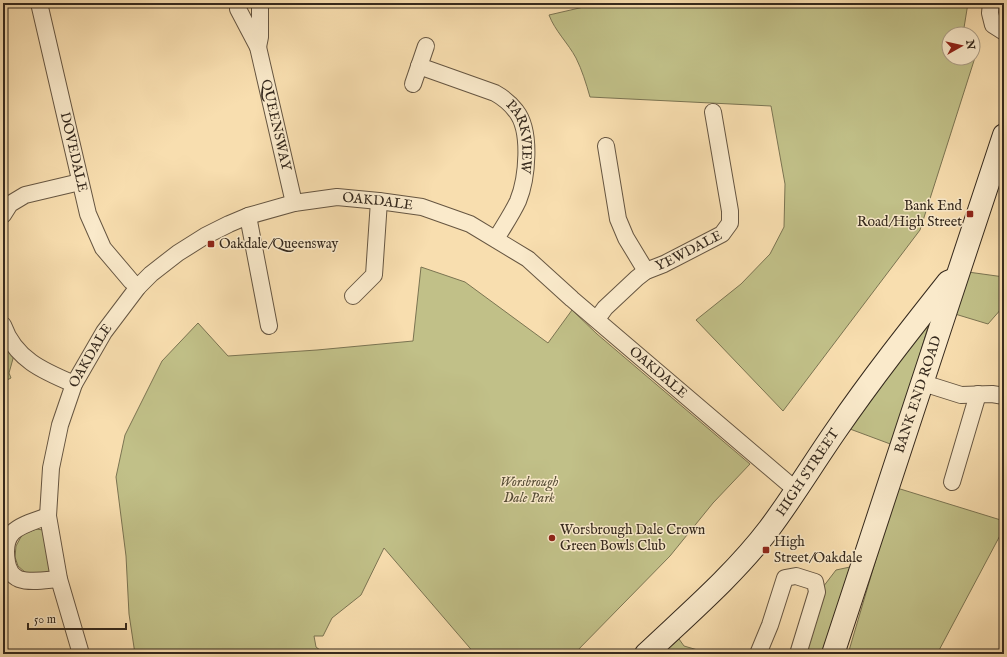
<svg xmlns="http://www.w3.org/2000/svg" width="1007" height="657" viewBox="0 0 1007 657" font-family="'IM FELL English',serif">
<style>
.green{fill:#c1c088;stroke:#7b7452}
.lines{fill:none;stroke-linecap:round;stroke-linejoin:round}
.street-casing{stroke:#665642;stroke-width:18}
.secondary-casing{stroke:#35291d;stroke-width:24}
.street{stroke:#faeacb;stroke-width:16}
.secondary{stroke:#faeacb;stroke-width:22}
.poi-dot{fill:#8f2418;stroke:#faeacb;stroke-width:1.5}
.labels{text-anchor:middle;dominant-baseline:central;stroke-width:3;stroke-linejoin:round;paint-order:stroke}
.street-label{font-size:14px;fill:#35291d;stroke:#faeacb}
.poi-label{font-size:14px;fill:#35291d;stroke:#faeacb;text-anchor:start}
.park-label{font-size:14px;font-style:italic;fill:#584f38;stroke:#faeacb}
</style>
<rect width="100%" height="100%" fill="#f8deaf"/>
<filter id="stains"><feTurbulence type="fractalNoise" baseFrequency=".005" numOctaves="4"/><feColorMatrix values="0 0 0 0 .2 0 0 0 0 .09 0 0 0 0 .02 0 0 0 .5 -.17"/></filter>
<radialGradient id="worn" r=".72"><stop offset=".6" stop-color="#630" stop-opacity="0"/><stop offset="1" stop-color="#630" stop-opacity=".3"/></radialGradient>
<!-- green -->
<path class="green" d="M 601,3 L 968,3 L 963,34 L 949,34 L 949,58 L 973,58 L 973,46 L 978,48 L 920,230 L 783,411 L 696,320 L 741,284 L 770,254 L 784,227 L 785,184 L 771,106 L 590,97 C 586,83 582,70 576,58 C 568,43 555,31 549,15 Z
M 421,267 L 465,282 L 548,343 L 572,310 L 597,334 L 750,464 L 713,503 L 670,556 L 574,654 L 475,654 L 384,548 L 361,595 L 332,618 L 323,636 L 314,636 L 316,647 L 325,654 L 135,654 L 129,614 L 126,556 L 116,477 L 125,435 L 162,361 L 198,323 L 228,356 L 317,350 L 413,341 Z
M 968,272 L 1004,277 L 1004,312 L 1002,308 L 988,324 L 955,314 Z
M 930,320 L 893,445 L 850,429 Z
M 3,337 L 14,355 L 9,373 L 11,378 L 3,382 Z
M 897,488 L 1004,521 L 1004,528 L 937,654 L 848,654 Z
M 36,529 L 43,530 L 51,571 L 47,574 L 26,573 L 18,566 L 15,557 L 16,546 L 22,535 Z
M 850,567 L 822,654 L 804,654 L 823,587 L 836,570 Z
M 679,639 L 684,646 L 701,651 L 698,654 L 662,654 Z"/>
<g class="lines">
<!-- street casing -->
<g class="street-casing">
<g id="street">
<path id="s1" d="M 39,3 L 88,214 L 103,248 L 131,281 L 138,287"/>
<path d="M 991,3 L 990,13 L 993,25 L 1004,32"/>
<path id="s2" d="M 238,9 L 258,47 L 294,203"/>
<path d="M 258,47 L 260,37 L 260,3"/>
<path id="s3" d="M 419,66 L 495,93 C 504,98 510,103 516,111 C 532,131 527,179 518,201 C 512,214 503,227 496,239"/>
<path d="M 413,84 L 426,46"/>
<path d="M 606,146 L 618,219 L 626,238 L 646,271"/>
<path d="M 3,215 L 10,204 L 25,195 L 80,182"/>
<path d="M 248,216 L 269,326"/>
<path d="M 353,296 L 374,275 L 379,201"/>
<path id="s4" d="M 597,319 L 605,308 L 637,278 L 646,271 L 664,264 L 722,234 L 730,223 L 730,211 L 713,112"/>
<path d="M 3,325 C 15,359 43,371 74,384"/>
<path d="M 923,383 L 961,395 L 992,394 L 1004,396"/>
<path d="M 952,482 L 978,394"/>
<path d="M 48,516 C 22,526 1,528 7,562 C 8,569 12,576 19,579 C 30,583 46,580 59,579"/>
<path id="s5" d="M 81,654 L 59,579 L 48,516 L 51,468 L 60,425 L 74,384 L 104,332 L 138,287 L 151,274 L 178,253 L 205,236 L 229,224 L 248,216 L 294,203 L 337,197 L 379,201 L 422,207 L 470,224 L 528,259 L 572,299 L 796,490"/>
<path d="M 758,654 L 770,625 L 785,578 L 796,576 L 815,582 L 817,592 L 798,654"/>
</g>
</g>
<!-- secondary casing -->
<g class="secondary-casing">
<g id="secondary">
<path id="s6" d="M 646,654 C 687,615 734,575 769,529 C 793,497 814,462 837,429 C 872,378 910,330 948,282 L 953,280"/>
<path id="s7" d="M 833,654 C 889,481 947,308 1004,135"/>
</g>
</g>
<!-- street -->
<use href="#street" class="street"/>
<!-- secondary -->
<use href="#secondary" class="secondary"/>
</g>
<!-- markers -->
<g class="poi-dot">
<rect x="966" y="210" width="8" height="8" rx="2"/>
<rect x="207" y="240" width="8" height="8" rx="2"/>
<circle cx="552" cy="538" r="4"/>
<rect x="762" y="546" width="8" height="8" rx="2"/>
</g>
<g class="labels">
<!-- street labels -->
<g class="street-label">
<text stroke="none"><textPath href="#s2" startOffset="123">QUEENSWAY</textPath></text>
<text stroke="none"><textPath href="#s3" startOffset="135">PARKVIEW</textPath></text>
<text stroke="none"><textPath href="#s1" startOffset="153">DOVEDALE</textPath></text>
<text stroke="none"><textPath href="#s5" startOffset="658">OAKDALE</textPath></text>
<text stroke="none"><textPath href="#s4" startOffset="116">YEWDALE</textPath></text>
<text stroke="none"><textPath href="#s5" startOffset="310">OAKDALE</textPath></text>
<text stroke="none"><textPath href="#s5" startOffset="994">OAKDALE</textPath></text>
<text stroke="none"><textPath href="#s7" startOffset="273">BANK END ROAD</textPath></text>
<text stroke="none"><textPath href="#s6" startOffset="244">HIGH STREET</textPath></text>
</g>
<!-- poi labels -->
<g class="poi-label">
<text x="962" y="206" text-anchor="end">Bank End<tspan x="962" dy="16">Road/High Street</tspan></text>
<text x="219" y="244">Oakdale/Queensway</text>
<text x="560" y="530">Worsbrough Dale Crown<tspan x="560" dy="16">Green Bowls Club</tspan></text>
<text x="774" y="542">High<tspan x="774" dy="16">Street/Oakdale</tspan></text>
</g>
<!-- park labels -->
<g class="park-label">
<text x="529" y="482">Worsbrough<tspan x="529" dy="16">Dale Park</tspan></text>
</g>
</g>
<!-- margin -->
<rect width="1007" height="657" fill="none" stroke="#f8deaf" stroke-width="16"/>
<rect x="4" y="4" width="999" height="649" fill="none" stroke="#35291d" stroke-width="2"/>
<rect x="8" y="8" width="991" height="641" fill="none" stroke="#35291d"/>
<!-- north arrow -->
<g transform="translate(961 46) rotate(82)"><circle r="19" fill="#faeacb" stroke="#ab9d85"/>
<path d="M0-3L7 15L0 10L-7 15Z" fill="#8f2418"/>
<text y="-6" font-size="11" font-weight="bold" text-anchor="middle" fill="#35291d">N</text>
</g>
<!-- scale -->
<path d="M28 623v6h98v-6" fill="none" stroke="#35291d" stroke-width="2"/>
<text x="34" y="623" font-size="12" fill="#35291d" stroke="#faeacb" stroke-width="3" paint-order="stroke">50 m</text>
<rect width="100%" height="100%" filter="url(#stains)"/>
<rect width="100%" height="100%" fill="url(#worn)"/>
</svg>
